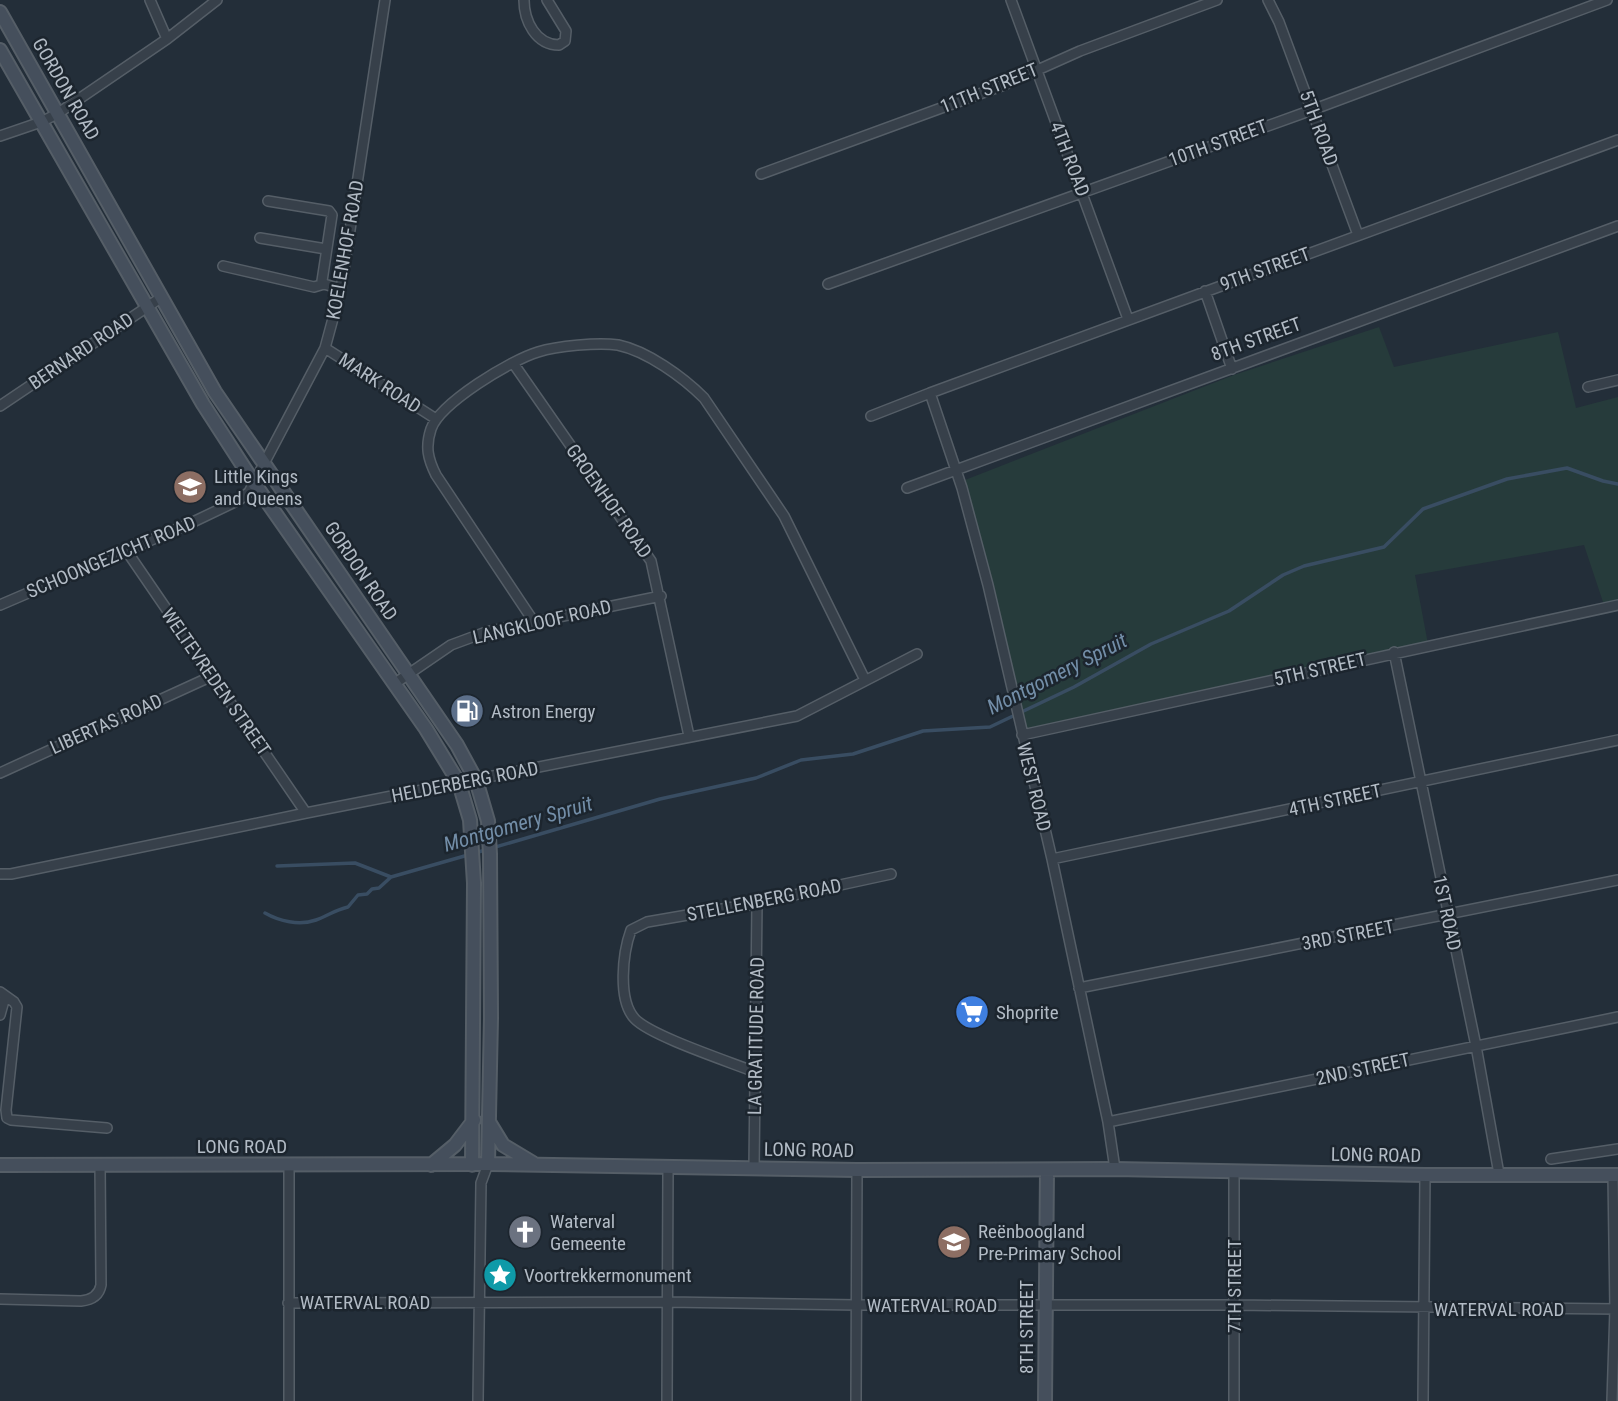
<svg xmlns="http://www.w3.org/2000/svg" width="1618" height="1401" viewBox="0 0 1618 1401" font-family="'Roboto Condensed',sans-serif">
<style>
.green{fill:#263b3b}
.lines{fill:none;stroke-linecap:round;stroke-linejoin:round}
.stream{stroke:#394d62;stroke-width:3.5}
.street-casing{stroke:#555e67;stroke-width:12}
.secondary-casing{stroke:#555e67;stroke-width:16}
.street{stroke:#37404a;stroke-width:9}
.secondary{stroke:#454f5c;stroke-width:12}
.labels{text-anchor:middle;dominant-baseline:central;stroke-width:5;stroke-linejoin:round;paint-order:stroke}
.street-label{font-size:19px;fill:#b2bbc5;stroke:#1c252e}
.poi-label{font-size:19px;fill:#b2bbc5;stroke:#1c252e;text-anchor:start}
.water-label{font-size:21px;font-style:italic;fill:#738ea8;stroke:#1c252e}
</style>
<rect width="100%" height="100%" fill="#232e39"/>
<!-- green -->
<path class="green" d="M 1379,327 L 1394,367 L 1558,332 L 1576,408 L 1618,397 L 1618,605 L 1605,608 L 1584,545 L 1415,575 L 1428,644 L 1024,731 L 965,480 L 1234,375 Z"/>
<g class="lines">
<!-- stream -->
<path class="stream" d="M 475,853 L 660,799 L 756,778 L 801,760 L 853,754 L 923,731 L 990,727 L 1074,687 L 1151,644 L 1229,611 L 1283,575 L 1304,566 L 1384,547 L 1423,509 L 1507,479 L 1567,468 L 1603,481 L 1618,484
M 277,866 L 355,863 L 391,877 L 468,855
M 265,913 C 279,921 299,926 316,920 C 327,916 335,910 348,907 L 358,895 L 367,894 L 372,889 L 379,888 L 391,877"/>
<!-- street casing -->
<g class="street-casing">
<path id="street" d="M 150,0 L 167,39
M 524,0 C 524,21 536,45 559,45 L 565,41 L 566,31 L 547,0
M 1011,0 L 1128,319
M 1268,0 L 1279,22 L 1358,235
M 0,136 L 41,122 L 57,114 L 167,39 L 217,0
M 761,174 L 1004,85 L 1080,51 L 1217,0
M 268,201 L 329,211 L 332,215 L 322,281 L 324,284 L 341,289
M 260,238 L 326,249
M 223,266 L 314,287 L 324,284
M 828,284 L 1312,110 L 1607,0
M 1205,291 L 1232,369
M 325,348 L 436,419
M 513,363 L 651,561 L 689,736
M 1588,387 L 1618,380
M 0,406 L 162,297
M 871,416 L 930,393
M 907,488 L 1618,226
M 126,550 L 306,813
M 0,605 L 193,522 L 239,500 L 249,492 L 325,348 L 341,289 L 385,0
M 534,622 L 436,475 C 428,459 425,447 431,429 C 440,403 511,360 538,352 C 557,346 598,342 618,345 C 647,351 683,377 704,398 L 784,516 L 865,680
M 1394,652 L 1476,1046 L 1499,1174
M 394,684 L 451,645 L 486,632 L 661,596
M 1022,735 L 1618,605
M 0,773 L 212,676
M 1052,859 L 1618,740
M 0,874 L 11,874 L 306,813 L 797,716 L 917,654
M 1079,988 L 1618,880
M 0,992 L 14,1002 L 17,1007 L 6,1110 L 7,1118 L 11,1120 L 107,1128
M 0,1015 L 5,997
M 755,1072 C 730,1062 651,1036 635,1019 C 617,1000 623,952 631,930 L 647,922 L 757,903 L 891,874
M 1108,1122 L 1618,1017
M 1551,1159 L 1618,1149
M 289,1166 L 289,1401
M 754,1169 L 757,903
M 1115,1169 L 1108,1122 L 1052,859 L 988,585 L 962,488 L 930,393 L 1618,140
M 0,1299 L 81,1301 C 91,1300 99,1296 101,1285 L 100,1164
M 288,1303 L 668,1302 L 857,1305 L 1235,1305 L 1618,1309
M 478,1401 L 481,1183 L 488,1164
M 667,1401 L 668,1168
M 856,1401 L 857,1170
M 1234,1401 L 1234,1171
M 1423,1401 L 1425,1175
M 1612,1401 L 1615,1309 L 1613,1175"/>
</g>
<!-- secondary casing -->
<g class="secondary-casing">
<path id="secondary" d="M 0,12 L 215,392 L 457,745 L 476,780 L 488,821 L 490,854 L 491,1018 L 488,1164
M 0,50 L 203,404 L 254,483 L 426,729 L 459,783 L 470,820 L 474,883 L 472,1165
M 489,1122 L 503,1145 L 533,1163
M 0,1165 L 488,1164 L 857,1170 L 1115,1169 L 1425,1175 L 1618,1175
M 431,1165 L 455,1145 L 474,1120
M 1045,1401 L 1047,1170"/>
</g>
<!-- street -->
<use href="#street" class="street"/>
<!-- secondary -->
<use href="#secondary" class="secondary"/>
</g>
<!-- icons -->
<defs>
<g id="school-disc" transform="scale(1.75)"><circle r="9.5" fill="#8d6e63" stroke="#1c252e"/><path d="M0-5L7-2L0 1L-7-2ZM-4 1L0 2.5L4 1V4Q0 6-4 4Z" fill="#fff"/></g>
<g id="fuel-disc" transform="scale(1.75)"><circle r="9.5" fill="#5c6f8a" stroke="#1c252e"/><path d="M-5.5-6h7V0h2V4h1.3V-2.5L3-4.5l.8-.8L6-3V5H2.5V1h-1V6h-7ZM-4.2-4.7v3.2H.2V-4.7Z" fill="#fff"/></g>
<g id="supermarket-disc" transform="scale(1.75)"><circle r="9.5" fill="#3f7fe0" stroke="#1c252e"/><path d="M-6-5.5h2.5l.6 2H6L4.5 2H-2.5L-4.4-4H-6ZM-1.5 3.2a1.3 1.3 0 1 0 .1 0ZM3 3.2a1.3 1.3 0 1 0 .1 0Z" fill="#fff"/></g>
<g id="church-disc" transform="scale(1.75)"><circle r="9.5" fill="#6b7280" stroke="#1c252e"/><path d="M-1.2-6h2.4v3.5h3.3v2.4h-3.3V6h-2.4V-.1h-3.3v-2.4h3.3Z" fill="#fff"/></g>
<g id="sight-disc" transform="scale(1.75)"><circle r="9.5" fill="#0f9aa8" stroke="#1c252e"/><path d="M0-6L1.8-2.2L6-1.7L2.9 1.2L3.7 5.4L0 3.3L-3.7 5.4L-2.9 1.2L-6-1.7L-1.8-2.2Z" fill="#fff"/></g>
</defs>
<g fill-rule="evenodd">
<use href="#school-disc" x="190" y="487"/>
<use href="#fuel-disc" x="467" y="711"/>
<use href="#supermarket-disc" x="972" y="1012"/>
<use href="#church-disc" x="525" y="1232"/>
<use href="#school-disc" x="954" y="1242"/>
<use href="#sight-disc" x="500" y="1275"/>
</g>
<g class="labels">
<!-- street labels -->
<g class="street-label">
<text transform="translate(989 88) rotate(-22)">11TH STREET</text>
<text transform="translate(66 89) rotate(60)">GORDON ROAD</text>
<text transform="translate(1319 128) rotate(70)">5TH ROAD</text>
<text transform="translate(1218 143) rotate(-20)">10TH STREET</text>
<text transform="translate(1070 159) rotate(69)">4TH ROAD</text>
<text transform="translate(345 250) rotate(-80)">KOELENHOF ROAD</text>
<text transform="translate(1265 269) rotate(-20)">9TH STREET</text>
<text transform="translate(1256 339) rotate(-20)">8TH STREET</text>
<text transform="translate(81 351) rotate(-34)">BERNARD ROAD</text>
<text transform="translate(380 383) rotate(33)">MARK ROAD</text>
<text transform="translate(609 501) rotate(55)">GROENHOF ROAD</text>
<text transform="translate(111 557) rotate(-23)">SCHOONGEZICHT ROAD</text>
<text transform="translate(361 571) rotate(56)">GORDON ROAD</text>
<text transform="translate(542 622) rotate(-13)">LANGKLOOF ROAD</text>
<text transform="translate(1320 669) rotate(-13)">5TH STREET</text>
<text transform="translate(216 682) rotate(55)">WELTEVREDEN STREET</text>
<text transform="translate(106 724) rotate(-24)">LIBERTAS ROAD</text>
<text transform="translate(465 782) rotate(-11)">HELDERBERG ROAD</text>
<text transform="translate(1034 787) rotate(76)">WEST ROAD</text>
<text transform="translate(1335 800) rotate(-12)">4TH STREET</text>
<text transform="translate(764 900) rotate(-11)">STELLENBERG ROAD</text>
<text transform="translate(1447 913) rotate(78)">1ST ROAD</text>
<text transform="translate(1348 935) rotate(-11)">3RD STREET</text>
<text transform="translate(756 1036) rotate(-89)">LA GRATITUDE ROAD</text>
<text transform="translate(1363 1069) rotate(-12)">2ND STREET</text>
<text x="242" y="1146">LONG ROAD</text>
<text transform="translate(809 1150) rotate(1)">LONG ROAD</text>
<text transform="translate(1376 1155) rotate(1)">LONG ROAD</text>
<text transform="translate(1234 1286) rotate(-90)">7TH STREET</text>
<text x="365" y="1302">WATERVAL ROAD</text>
<text x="932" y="1305">WATERVAL ROAD</text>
<text x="1499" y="1309">WATERVAL ROAD</text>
<text transform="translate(1026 1327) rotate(-90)">8TH STREET</text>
</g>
<!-- poi labels -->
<g class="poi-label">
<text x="214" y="476">Little Kings<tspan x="214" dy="22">and Queens</tspan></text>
<text x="491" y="711">Astron Energy</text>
<text x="996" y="1012">Shoprite</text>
<text x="550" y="1221">Waterval<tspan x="550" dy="22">Gemeente</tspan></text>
<text x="978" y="1231">Reënboogland<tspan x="978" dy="22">Pre-Primary School</tspan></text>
<text x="524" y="1275">Voortrekkermonument</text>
</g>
<!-- water labels -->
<g class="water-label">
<text transform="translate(1057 674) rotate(-27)">Montgomery Spruit</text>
<text transform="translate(518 824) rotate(-16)">Montgomery Spruit</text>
</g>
</g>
</svg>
